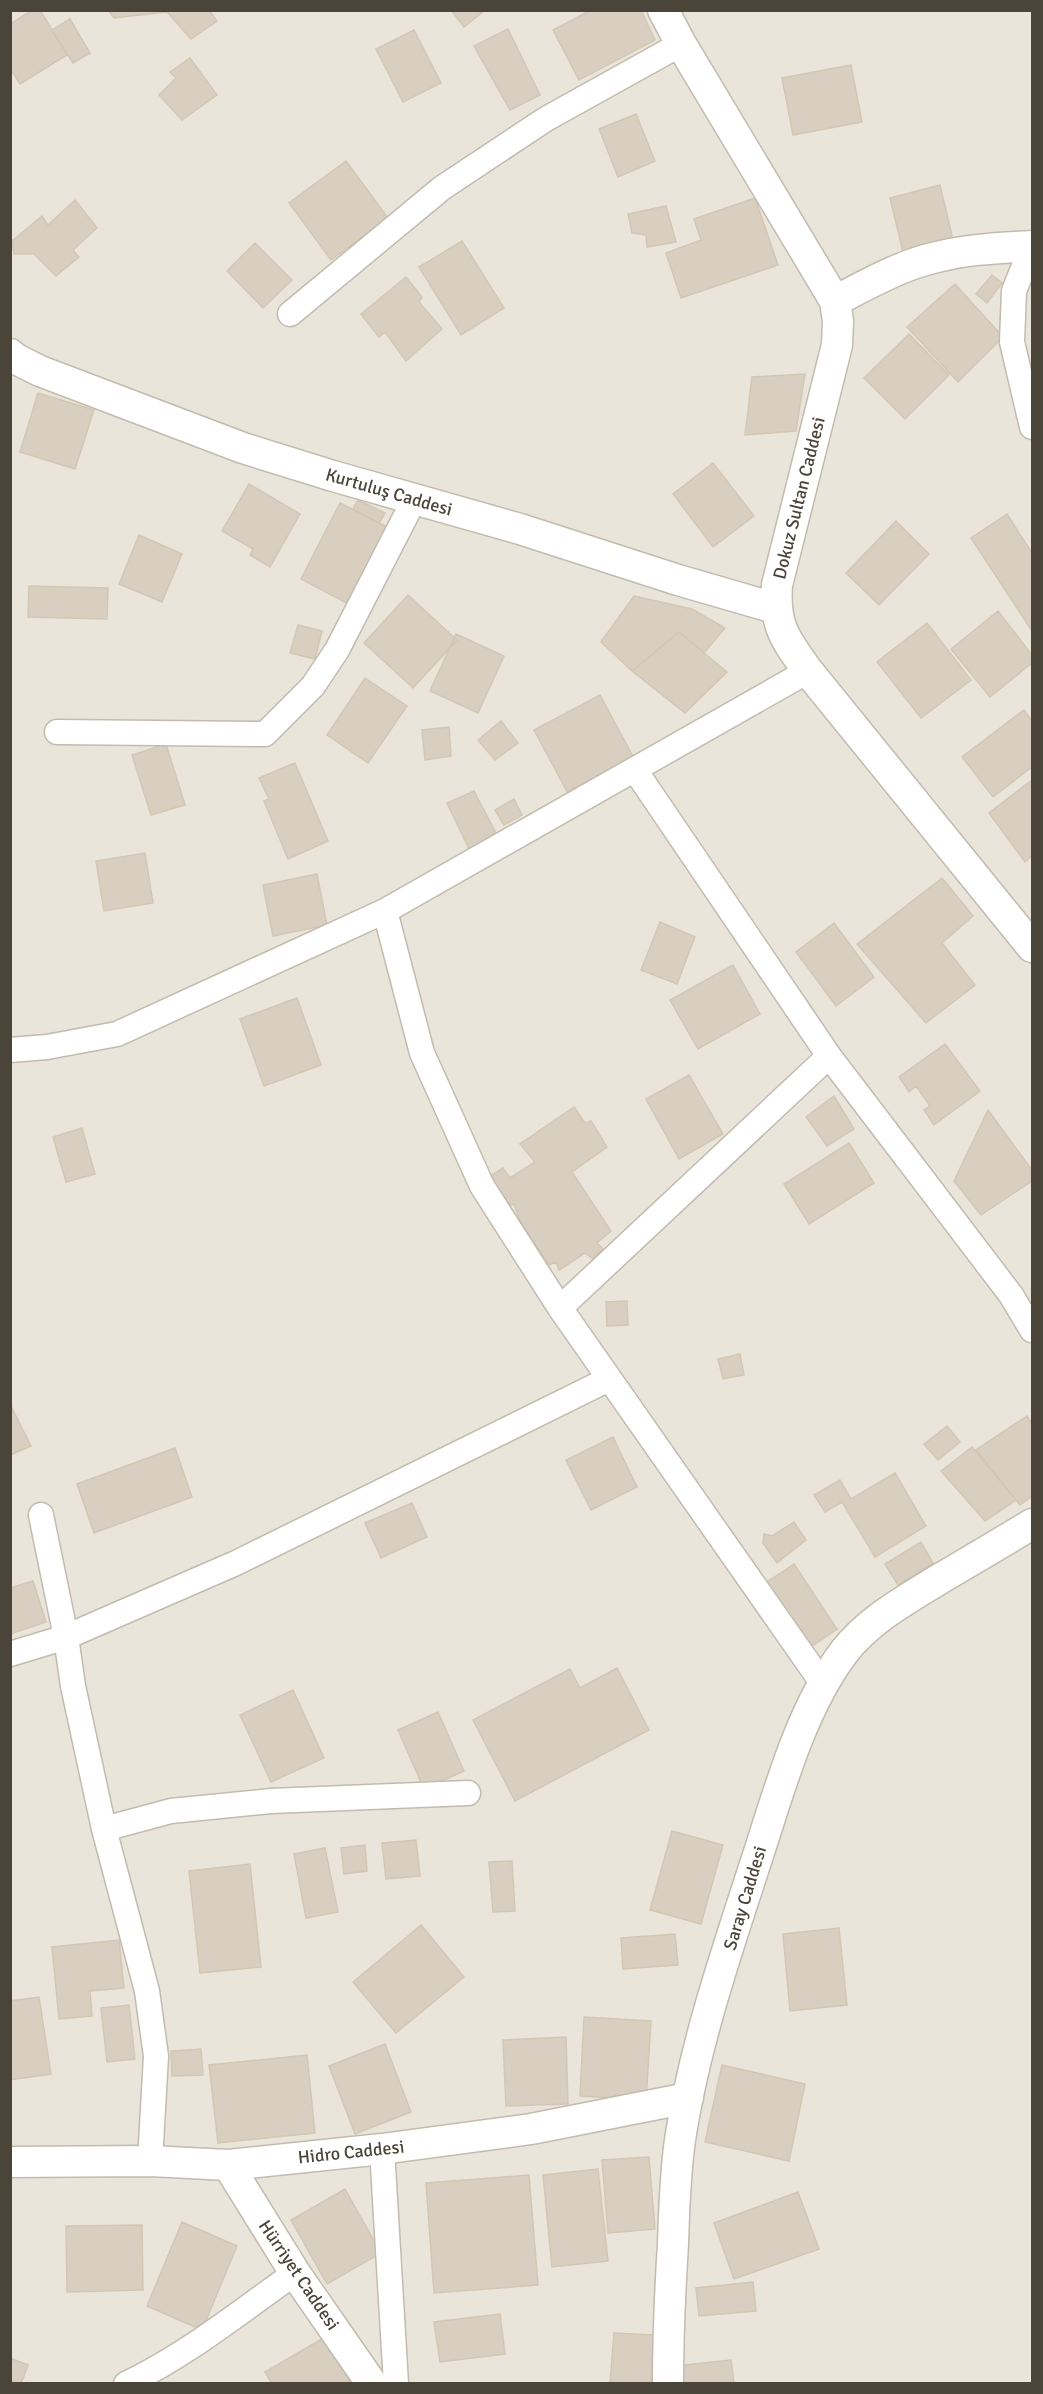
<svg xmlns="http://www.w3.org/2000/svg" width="1043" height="2394" viewBox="0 0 1043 2394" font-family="Signika,sans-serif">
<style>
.residential{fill:#eae5da}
.building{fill:#d8cfc1;stroke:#d3c7b4;stroke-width:1.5}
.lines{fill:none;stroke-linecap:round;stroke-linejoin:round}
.minor-casing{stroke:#c2bbae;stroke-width:27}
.tertiary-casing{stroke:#c2bbae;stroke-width:33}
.minor{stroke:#fff;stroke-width:24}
.tertiary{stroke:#fff;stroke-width:30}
.labels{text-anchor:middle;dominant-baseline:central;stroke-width:5;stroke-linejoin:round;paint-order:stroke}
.street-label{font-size:18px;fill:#4b4439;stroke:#fff}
</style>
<rect width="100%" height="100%" fill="#f6f3ec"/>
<!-- residential -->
<path class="residential" d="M 11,11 L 1032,11 L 1032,2383 L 11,2383 Z"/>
<!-- building -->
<path class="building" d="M 33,10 L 40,10 L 67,55 L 20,84 L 10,68 L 10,24 Z
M 108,10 L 209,10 L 217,21 L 191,39 L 167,12 L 114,18 Z
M 451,10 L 485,10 L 464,27 Z
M 591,10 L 641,10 L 655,40 L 579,80 L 553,30 Z
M 70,19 L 90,53 L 73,63 L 52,30 Z
M 508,29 L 540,95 L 510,110 L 474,46 Z
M 414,30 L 441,83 L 403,102 L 376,49 Z
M 190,58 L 217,95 L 182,120 L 159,95 L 176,78 L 170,72 Z
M 851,65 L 862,122 L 793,135 L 782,78 Z
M 636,114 L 655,161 L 618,177 L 599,129 Z
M 346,161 L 388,218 L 331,260 L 289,203 Z
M 940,185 L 953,240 L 903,252 L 890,198 Z
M 755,198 L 778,265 L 681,298 L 666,253 L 701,240 L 694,219 Z
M 75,200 L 97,228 L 73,250 L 79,257 L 56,276 L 34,254 L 14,254 L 12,241 L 42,216 L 48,225 Z
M 666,206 L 676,242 L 647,247 L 646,235 L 632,233 L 628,214 Z
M 462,241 L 504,308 L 461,335 L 419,267 Z
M 255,243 L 292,280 L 263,308 L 227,271 Z
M 992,275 L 1002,283 L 987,303 L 976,294 Z
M 406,277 L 422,297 L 419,302 L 442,329 L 406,361 L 385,332 L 379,337 L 361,314 Z
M 955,284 L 1003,337 L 958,382 L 907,327 Z
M 909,334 L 949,375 L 905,419 L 864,378 Z
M 805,374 L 796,431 L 745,435 L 752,377 Z
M 38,393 L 94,410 L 75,469 L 20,452 Z
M 713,463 L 754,516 L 713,547 L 673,494 Z
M 249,484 L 300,514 L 270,567 L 250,555 L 253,549 L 222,531 Z
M 358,500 L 385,513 L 379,523 L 353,509 Z
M 340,503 L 393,530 L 354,607 L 301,579 Z
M 1007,514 L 1032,553 L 1032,631 L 971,538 Z
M 896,521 L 929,554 L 879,605 L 846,573 Z
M 139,535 L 182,554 L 162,602 L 119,584 Z
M 29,586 L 108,588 L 107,619 L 28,617 Z
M 408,595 L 457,640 L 413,688 L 364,643 Z
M 634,596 L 692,609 L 725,628 L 704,653 L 679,632 L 632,671 L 601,642 Z
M 998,611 L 1032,655 L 1032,663 L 990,697 L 951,649 Z
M 927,623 L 971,680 L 921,718 L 877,662 Z
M 298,625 L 322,631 L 315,659 L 290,653 Z
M 679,632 L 727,672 L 685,713 L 632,671 Z
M 456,634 L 504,656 L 478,713 L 430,691 Z
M 365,678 L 407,706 L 368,763 L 327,735 Z
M 600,695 L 636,762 L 570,797 L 534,730 Z
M 1024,710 L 1032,721 L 1032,767 L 993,797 L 962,757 Z
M 501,721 L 518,743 L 495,760 L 478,740 Z
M 449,727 L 451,756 L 425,760 L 422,730 Z
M 166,744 L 185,805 L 151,815 L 132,755 Z
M 295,763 L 328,841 L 288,859 L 264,801 L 269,799 L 259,778 Z
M 1032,780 L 1032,856 L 1025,862 L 989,813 Z
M 474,791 L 496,833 L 470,851 L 447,803 Z
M 514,799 L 522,815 L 504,825 L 495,810 Z
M 145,853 L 153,903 L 104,911 L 96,861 Z
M 317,874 L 327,925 L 273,936 L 263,885 Z
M 942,878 L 973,916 L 942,943 L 975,985 L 926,1023 L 857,944 Z
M 660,922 L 695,937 L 677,984 L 641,970 Z
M 834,923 L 874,977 L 836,1006 L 796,952 Z
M 733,965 L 760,1014 L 698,1049 L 670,1000 Z
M 297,998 L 321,1065 L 264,1086 L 240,1019 Z
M 945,1044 L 980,1091 L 934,1125 L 924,1110 L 930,1106 L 916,1086 L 909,1092 L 899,1077 Z
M 689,1075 L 723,1134 L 679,1159 L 646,1099 Z
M 834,1096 L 854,1129 L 827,1146 L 806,1117 Z
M 574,1107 L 585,1123 L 591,1121 L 607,1147 L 572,1172 L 611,1231 L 597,1243 L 603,1249 L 593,1259 L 585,1253 L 559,1270 L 556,1262 L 549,1265 L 521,1223 L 514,1204 L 508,1206 L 489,1177 L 503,1168 L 510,1178 L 535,1162 L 520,1144 Z
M 988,1110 L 1032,1170 L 1032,1181 L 981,1215 L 954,1181 Z
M 82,1128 L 95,1174 L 66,1182 L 53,1137 Z
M 849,1143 L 874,1183 L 809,1224 L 784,1184 Z
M 627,1301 L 628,1325 L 607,1326 L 606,1302 Z
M 740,1354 L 744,1375 L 723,1379 L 718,1359 Z
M 10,1404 L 31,1446 L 10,1455 Z
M 1027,1416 L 1032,1424 L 1032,1496 L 1020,1505 L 976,1450 Z
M 947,1426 L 960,1442 L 938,1460 L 924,1444 Z
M 613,1437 L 637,1487 L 591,1510 L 566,1460 Z
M 972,1447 L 1016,1500 L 985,1521 L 941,1471 Z
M 175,1448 L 192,1497 L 94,1533 L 77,1484 Z
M 895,1473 L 926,1526 L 875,1557 L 842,1502 L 825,1512 L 814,1495 L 840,1480 L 851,1499 Z
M 412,1503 L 427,1537 L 381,1558 L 365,1523 Z
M 794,1522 L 806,1540 L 777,1563 L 763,1543 L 764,1534 L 772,1536 Z
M 921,1542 L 933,1563 L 898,1585 L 885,1564 Z
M 794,1564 L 837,1629 L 805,1651 L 761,1586 Z
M 33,1581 L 46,1622 L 10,1634 L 10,1588 Z
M 617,1668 L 649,1730 L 515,1801 L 473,1720 L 570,1669 L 580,1688 Z
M 293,1690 L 324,1758 L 271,1782 L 240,1715 Z
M 438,1712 L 464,1771 L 424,1789 L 398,1730 Z
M 672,1831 L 723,1845 L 701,1924 L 650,1910 Z
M 416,1840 L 420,1876 L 386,1879 L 382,1843 Z
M 365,1845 L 367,1871 L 344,1874 L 341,1848 Z
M 325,1848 L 338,1912 L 306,1918 L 294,1854 Z
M 512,1861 L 515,1911 L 493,1912 L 489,1862 Z
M 250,1864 L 261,1967 L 200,1973 L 189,1871 Z
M 421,1925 L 464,1977 L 396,2033 L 353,1982 Z
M 839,1928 L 847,2005 L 790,2011 L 783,1934 Z
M 675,1934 L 678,1965 L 623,1969 L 621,1938 Z
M 119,1940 L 124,1988 L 90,1991 L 92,2016 L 59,2019 L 52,1947 Z
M 39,1997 L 51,2074 L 10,2080 L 10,2001 Z
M 129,2005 L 135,2059 L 107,2062 L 101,2008 Z
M 584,2017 L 651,2021 L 646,2100 L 580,2096 Z
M 566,2037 L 568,2104 L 506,2106 L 503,2040 Z
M 385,2044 L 411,2112 L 355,2134 L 329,2066 Z
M 201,2049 L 203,2075 L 172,2076 L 171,2051 Z
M 307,2055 L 315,2133 L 218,2143 L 209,2065 Z
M 722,2065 L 805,2084 L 789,2161 L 705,2142 Z
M 649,2157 L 655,2229 L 608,2233 L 602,2160 Z
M 598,2169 L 608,2261 L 552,2267 L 543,2175 Z
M 529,2175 L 538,2285 L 434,2293 L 426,2183 Z
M 345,2189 L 381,2253 L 327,2284 L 291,2220 Z
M 798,2192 L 819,2249 L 734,2279 L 714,2223 Z
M 182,2222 L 237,2246 L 202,2330 L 147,2306 Z
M 142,2225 L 143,2290 L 67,2292 L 66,2226 Z
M 753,2282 L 756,2311 L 699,2316 L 696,2288 Z
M 500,2314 L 505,2354 L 440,2362 L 434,2322 Z
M 614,2333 L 654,2335 L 651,2384 L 610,2384 Z
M 325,2337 L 351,2384 L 272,2384 L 265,2372 Z
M 10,2358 L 28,2365 L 21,2384 L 10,2384 Z
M 731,2360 L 734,2384 L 677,2384 L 675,2366 Z"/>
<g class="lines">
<!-- minor casing -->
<g class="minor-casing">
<path id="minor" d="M 1032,246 L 1014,291 L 1012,342 L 1032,427
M 290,314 L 442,188 L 546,119 L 681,44
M 57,732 L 265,734 L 313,686 L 337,650 L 414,500
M 635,770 L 829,1056 L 1011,1295 L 1032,1330
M 385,911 L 422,1053 L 482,1186 L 560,1308 L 823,1684
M 10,1050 L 47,1047 L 117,1034 L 385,911 L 808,671
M 560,1308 L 829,1056
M 41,1515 L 66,1637 L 73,1686 L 104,1829 L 147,1991 L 156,2056 L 150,2161
M 10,1654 L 66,1637 L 236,1563 L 609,1379
M 104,1829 L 171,1811 L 271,1801 L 468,1793
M 382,2149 L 396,2384
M 126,2384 C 187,2355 241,2311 295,2273"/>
</g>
<!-- tertiary casing -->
<g class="tertiary-casing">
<path id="tertiary" d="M 663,10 L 681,44 L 835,301 L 838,321 L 837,345 L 777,585 C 774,626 785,639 808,671 L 1032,947
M 835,301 C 868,284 901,265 937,257 C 968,249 1001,248 1032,246
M 10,354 L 16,359 L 40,371 L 243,448 L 333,476 L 520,529 L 678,580 L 775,608
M 10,2162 L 150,2161 L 228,2165 L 382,2149 L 531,2129 L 688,2098
M 228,2165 L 295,2273 L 372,2384
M 668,2384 C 668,2337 670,2291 673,2244 C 674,2210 675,2175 680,2140 C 695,2040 731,1939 762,1843 C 782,1780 804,1705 844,1652 C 869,1620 904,1601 938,1580 C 970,1561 1001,1543 1032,1524"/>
</g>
<!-- minor -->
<use href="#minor" class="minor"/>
<!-- tertiary -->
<use href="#tertiary" class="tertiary"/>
</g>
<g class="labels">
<!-- street labels -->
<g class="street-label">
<text transform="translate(389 492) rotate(16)">Kurtuluş Caddesi</text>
<text transform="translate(799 498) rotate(-76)">Dokuz Sultan Caddesi</text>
<text transform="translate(745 1898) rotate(-73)">Saray Caddesi</text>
<text transform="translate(351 2152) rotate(-6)">Hidro Caddesi</text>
<text transform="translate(299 2275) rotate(56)">Hürriyet Caddesi</text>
</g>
</g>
<!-- border -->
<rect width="1043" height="2394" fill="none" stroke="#4b4439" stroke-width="24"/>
</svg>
